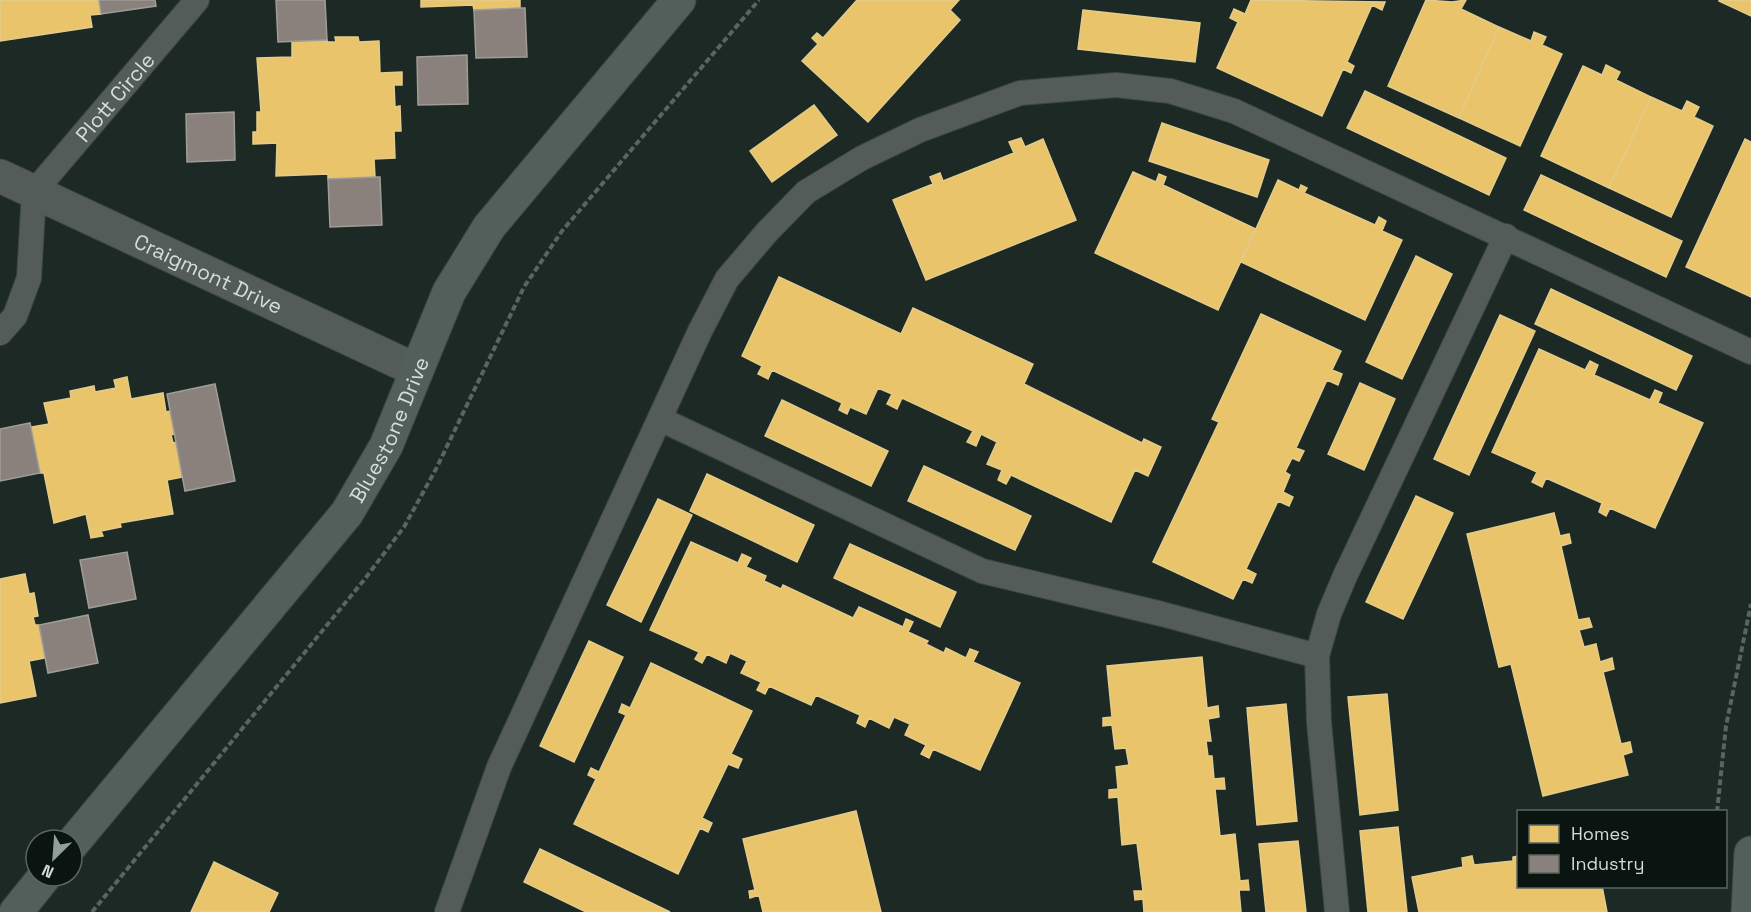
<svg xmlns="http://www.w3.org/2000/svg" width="1751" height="912" viewBox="0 0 1751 912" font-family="'Space Grotesk',sans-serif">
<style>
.homes{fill:#e9c46a;stroke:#e2cc8b;stroke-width:1.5}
.industry{fill:#8a817c;stroke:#9f9d98;stroke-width:1.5}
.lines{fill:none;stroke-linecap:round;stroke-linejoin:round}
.lane-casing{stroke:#3b4641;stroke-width:26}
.street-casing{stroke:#3b4641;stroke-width:35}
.secondary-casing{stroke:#3b4641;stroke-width:35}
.path{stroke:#5b6460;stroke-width:4;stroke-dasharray:6 3;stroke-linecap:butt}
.lane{stroke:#535c58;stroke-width:24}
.street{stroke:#535c58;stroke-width:33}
.secondary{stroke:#535f5a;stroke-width:33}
.labels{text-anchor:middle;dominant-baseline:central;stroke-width:6;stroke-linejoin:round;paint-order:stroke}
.street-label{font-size:21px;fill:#d1dfd8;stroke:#0a1410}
</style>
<rect width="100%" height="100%" fill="#1c2924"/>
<!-- homes -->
<path class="homes" d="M 0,0 L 99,0 L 101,14 L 90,15 L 92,27 L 0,41 Z
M 421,0 L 520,0 L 520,8 L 474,10 L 473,5 L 421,7 Z
M 857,0 L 959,0 L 950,10 L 960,20 L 868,122 L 802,61 L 818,44 L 812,38 L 817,33 L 823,38 Z
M 1251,0 L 1385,2 L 1382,10 L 1372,5 L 1347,62 L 1354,66 L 1351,73 L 1343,69 L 1322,116 L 1217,68 L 1238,22 L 1230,18 L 1234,9 L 1245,14 Z
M 1426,0 L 1452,2 L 1466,0 L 1461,9 L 1499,27 L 1459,118 L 1388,86 Z
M 1751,0 L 1751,16 L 1719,1 L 1719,0 Z
M 1083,10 L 1200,23 L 1195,62 L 1078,49 Z
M 1499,27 L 1531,41 L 1534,32 L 1546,37 L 1542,45 L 1562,54 L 1520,146 L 1459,118 Z
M 335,37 L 358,37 L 359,42 L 379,41 L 380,73 L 402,72 L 402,85 L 394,85 L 395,107 L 400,106 L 401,131 L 394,131 L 395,158 L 374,159 L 375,177 L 328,179 L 328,174 L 276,176 L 277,143 L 253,144 L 253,132 L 257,132 L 257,112 L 261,112 L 257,58 L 292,57 L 292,41 L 327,40 L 327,42 L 336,42 Z
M 1606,65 L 1620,72 L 1616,80 L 1651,97 L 1609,188 L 1541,156 L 1583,66 L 1602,75 Z
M 1365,91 L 1506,158 L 1489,195 L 1347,128 Z
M 1651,97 L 1682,111 L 1687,101 L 1699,107 L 1694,117 L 1713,126 L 1671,217 L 1609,188 Z
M 814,105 L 837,135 L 772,182 L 750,151 Z
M 1162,123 L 1269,160 L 1257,197 L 1149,161 Z
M 1021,138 L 1025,147 L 1043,139 L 1076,220 L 926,280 L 893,200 L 933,184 L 930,177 L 940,173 L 943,181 L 1014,153 L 1009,142 Z
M 1745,139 L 1751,142 L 1751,297 L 1686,267 Z
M 1133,172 L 1156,182 L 1159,174 L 1166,177 L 1163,185 L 1256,229 L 1218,310 L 1095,253 Z
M 1541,175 L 1682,241 L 1666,277 L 1524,210 Z
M 1278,180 L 1299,190 L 1301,185 L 1307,188 L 1304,193 L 1375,225 L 1379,217 L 1386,221 L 1382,231 L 1402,240 L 1365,320 L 1241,262 Z
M 1416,256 L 1452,274 L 1402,379 L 1366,362 Z
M 779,277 L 901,334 L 913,308 L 1033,364 L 1024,384 L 1142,443 L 1144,439 L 1161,447 L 1148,476 L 1135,470 L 1111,522 L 1011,475 L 1006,484 L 998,480 L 1002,470 L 987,464 L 997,442 L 981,434 L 976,446 L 967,442 L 973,431 L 902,398 L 897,409 L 887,404 L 892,394 L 878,388 L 866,414 L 850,407 L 847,414 L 839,410 L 842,403 L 772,370 L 768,379 L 758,374 L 762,366 L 742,356 Z
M 1551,289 L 1692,356 L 1676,390 L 1535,324 Z
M 1261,314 L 1341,351 L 1332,370 L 1342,374 L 1338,385 L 1327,380 L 1296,448 L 1304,451 L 1299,461 L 1292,458 L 1285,472 L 1290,475 L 1283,492 L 1293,497 L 1289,506 L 1278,501 L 1246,569 L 1256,574 L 1252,583 L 1243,579 L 1233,599 L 1153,562 L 1219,422 L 1212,419 Z
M 1500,315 L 1535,331 L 1469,475 L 1434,459 Z
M 1539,349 L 1585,370 L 1590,361 L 1598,365 L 1594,375 L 1650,400 L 1655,390 L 1662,393 L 1658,403 L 1703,423 L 1655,528 L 1610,508 L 1606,516 L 1599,512 L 1602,503 L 1546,478 L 1542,487 L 1532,482 L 1537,472 L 1492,452 Z
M 127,377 L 131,399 L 163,393 L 166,412 L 171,411 L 175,434 L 171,435 L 173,443 L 177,442 L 183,477 L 167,480 L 173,514 L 120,523 L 121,527 L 101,531 L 103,536 L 91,538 L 86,514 L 54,523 L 44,473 L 40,473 L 31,427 L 49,424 L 44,403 L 71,398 L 70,391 L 94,386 L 95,392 L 116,388 L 114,380 Z
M 1360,383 L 1395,399 L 1364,470 L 1328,454 Z
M 782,400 L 888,451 L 871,486 L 765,436 Z
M 924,466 L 1031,516 L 1015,550 L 908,501 Z
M 707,474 L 814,525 L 797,562 L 690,511 Z
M 1416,496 L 1453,513 L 1403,619 L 1366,602 Z
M 658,499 L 692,515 L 641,622 L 607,605 Z
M 1554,513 L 1560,536 L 1569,534 L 1571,543 L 1561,546 L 1578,620 L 1589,618 L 1592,627 L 1579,630 L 1584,647 L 1596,644 L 1600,662 L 1612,658 L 1614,669 L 1603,672 L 1621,744 L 1630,742 L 1632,752 L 1623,755 L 1628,775 L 1543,796 L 1511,664 L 1499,667 L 1467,534 Z
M 691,542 L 738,563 L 742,554 L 751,558 L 746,567 L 766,576 L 764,581 L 781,589 L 783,585 L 853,618 L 859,607 L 903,627 L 906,619 L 913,622 L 908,632 L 928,641 L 926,644 L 944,653 L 946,648 L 966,658 L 970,649 L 978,652 L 973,662 L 1020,683 L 980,770 L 933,749 L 929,758 L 921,754 L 926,745 L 905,735 L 910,724 L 894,717 L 889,728 L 869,718 L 865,727 L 857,723 L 860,715 L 816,695 L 811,705 L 769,686 L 765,694 L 757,690 L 761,682 L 741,673 L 747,661 L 730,653 L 726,663 L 707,654 L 702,663 L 695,659 L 699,652 L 650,630 Z
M 850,544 L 956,592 L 940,627 L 834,578 Z
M 25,574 L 29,594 L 34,593 L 38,616 L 33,617 L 35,625 L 39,625 L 45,658 L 29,661 L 36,696 L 0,703 L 0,579 Z
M 589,641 L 623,657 L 574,762 L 540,746 Z
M 1202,657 L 1207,708 L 1218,706 L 1219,717 L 1208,719 L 1211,741 L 1206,741 L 1208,756 L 1212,756 L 1214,779 L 1224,778 L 1225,789 L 1215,789 L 1220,836 L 1235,834 L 1240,881 L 1248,880 L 1249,890 L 1239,890 L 1241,912 L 1144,912 L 1143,899 L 1135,900 L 1134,891 L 1143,891 L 1137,843 L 1122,845 L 1118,797 L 1109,798 L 1109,790 L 1118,789 L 1116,767 L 1129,765 L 1126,748 L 1115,749 L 1112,725 L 1103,726 L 1103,718 L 1112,717 L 1107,666 Z
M 651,663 L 752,711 L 731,754 L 742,759 L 738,768 L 728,764 L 702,818 L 712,823 L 708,832 L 700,828 L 678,874 L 574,824 L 596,779 L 588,775 L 591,768 L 599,772 L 626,715 L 619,712 L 622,704 L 630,708 Z
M 1387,694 L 1398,810 L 1360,815 L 1348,697 Z
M 1286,704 L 1297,821 L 1257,825 L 1247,708 Z
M 856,811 L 881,912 L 763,912 L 759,895 L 750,898 L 749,891 L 755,890 L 743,839 Z
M 1398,827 L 1407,912 L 1368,912 L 1360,831 Z
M 1298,841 L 1306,912 L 1266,912 L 1259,844 Z
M 540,849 L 670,912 L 586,912 L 524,882 Z
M 1472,856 L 1474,865 L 1513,861 L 1513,857 L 1518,856 L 1518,886 L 1602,886 L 1607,912 L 1419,912 L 1412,877 L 1463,867 L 1462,858 Z
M 214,862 L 278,893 L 269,912 L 191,912 Z"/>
<!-- industry -->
<path class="industry" d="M 99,0 L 155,0 L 156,6 L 101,14 Z
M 276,0 L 325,0 L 327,40 L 278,42 Z
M 520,8 L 525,8 L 527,57 L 476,58 L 474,10 Z
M 467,55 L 468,104 L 418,105 L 417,57 Z
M 234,112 L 235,160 L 187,162 L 186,114 Z
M 375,177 L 380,177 L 382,225 L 330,227 L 328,179 Z
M 215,384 L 235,481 L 185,491 L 167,394 Z
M 30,423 L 40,473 L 0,481 L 0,429 Z
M 127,552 L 136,599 L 89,608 L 80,560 Z
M 88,615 L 98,663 L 48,673 L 39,625 Z"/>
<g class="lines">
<!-- lane casing -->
<g class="lane-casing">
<g id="lane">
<path id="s1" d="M 0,333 L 15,316 L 29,278 L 34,192 L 197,0"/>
<path d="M 660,419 L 982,571 L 1162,614 L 1317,656"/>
<path d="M 447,912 L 499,767 L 700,331 L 727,279 L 767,232 L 806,192 L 862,158 L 920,130 L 1020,93 L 1116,85 L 1170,91 L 1234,111 L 1751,352"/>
<path d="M 1337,912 L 1319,722 L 1317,656 L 1329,614 L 1345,576 L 1506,236"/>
</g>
</g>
<!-- street casing -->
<g class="street-casing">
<g id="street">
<path id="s2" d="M 0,176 L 416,370"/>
</g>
</g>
<!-- secondary casing -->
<g class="secondary-casing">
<g id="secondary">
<path id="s3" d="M 72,844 L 347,513 L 386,446 L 449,292 L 489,227 L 679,0"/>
<path d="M 16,912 L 45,876"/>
<path d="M 1748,912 L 1751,853"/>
</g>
</g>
<!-- path -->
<path class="path" d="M 1717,812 L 1726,726 L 1751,604
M 92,912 L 364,580 L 404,527 L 436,469 L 524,287 L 562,231 L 759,0"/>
<!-- lane -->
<use href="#lane" class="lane"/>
<!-- street -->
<use href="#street" class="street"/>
<!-- secondary -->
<use href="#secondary" class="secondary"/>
</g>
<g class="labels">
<!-- street labels -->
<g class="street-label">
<text stroke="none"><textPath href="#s1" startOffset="274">Plott Circle</textPath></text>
<text stroke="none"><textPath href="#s2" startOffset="230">Craigmont Drive</textPath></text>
<text stroke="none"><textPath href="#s3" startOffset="524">Bluestone Drive</textPath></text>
</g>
</g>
<!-- legend -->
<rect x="1517" y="810" width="210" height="78" fill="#0a1410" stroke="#5a6560" stroke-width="1.5"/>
<rect x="1529" y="825" width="30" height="18" fill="#e9c46a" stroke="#5a6560" stroke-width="1.5"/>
<text x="1571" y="840" font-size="18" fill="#d1dfd8">Homes</text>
<rect x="1529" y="855" width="30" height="18" fill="#8a817c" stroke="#5a6560" stroke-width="1.5"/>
<text x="1571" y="870" font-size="18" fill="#d1dfd8">Industry</text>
<!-- north arrow -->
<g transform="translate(54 858) rotate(205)"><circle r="28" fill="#0a1410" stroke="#5a6560" stroke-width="1.5"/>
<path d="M0-4.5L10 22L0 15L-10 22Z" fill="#929f99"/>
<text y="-9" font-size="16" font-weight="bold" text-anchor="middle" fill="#d1dfd8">N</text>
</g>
</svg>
